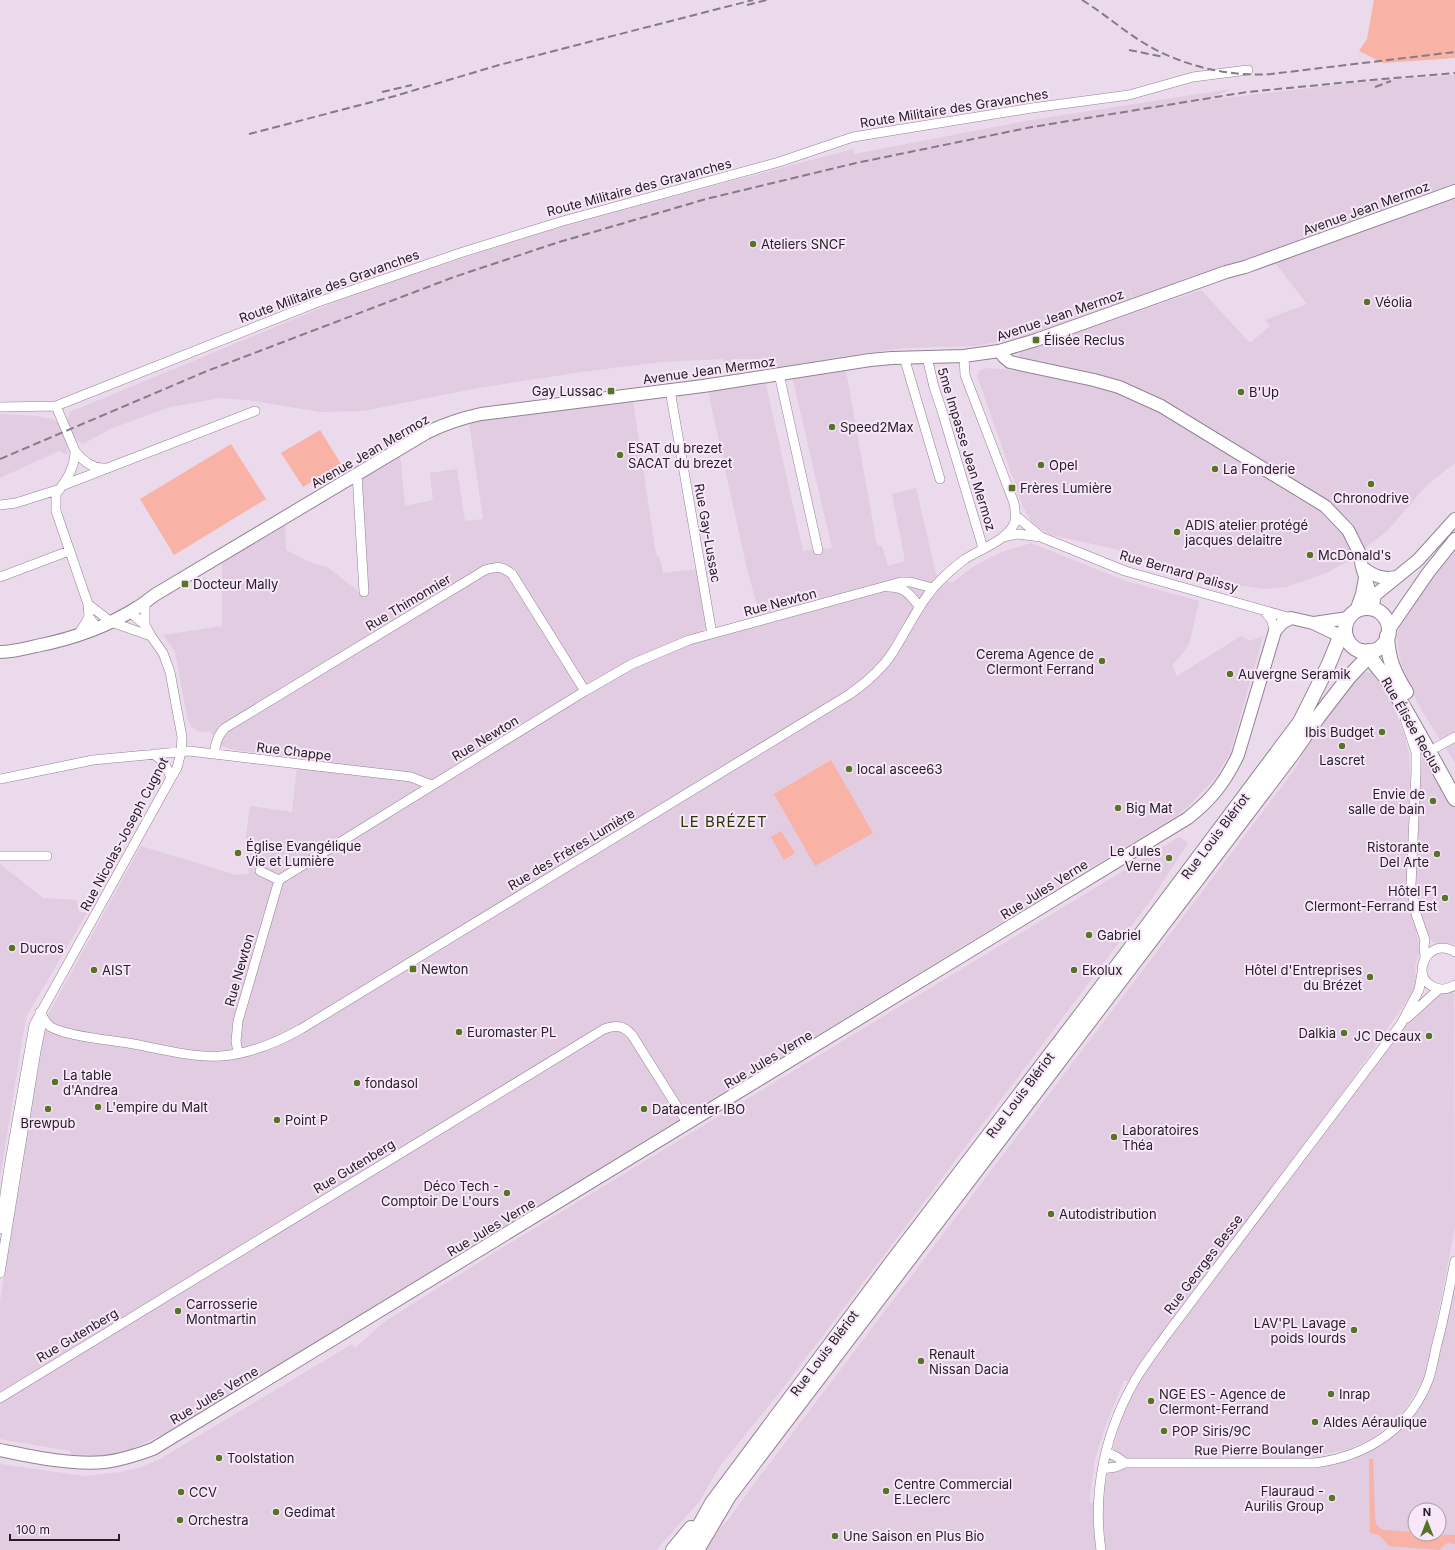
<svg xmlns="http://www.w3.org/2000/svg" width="1455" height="1550" viewBox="0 0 1455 1550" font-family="Inter,sans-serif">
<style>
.built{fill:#e1cce1;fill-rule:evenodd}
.green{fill:#f8b2a6}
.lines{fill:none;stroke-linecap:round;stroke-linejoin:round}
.street-casing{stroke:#918392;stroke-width:10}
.secondary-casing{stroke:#918392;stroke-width:14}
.primary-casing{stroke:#918392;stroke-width:16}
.street{stroke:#fff;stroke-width:9}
.secondary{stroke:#fff;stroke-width:12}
.primary{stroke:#fff;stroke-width:14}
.rail{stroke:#857a85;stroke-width:2;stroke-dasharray:8 4;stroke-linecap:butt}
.poi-dot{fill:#567328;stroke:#f8e7f8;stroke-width:1.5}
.labels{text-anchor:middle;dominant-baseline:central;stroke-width:4;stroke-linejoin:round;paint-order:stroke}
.street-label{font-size:13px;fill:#262026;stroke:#f8e7f8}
.poi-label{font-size:13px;fill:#262026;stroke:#f8e7f8;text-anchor:start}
.quarter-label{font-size:15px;letter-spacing:1px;fill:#263903;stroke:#f8e7f8}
</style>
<rect width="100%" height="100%" fill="#eadaeb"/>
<!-- built -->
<path class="built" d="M 1455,75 L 1455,463 L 1427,485 L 1387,531 L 1345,563 L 1324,574 L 1286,587 L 1265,589 L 1244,586 L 1230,587 L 1215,584 L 1111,548 L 1051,535 L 1040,529 L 1032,523 L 1023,507 L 977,376 L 980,370 L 988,368 L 1021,371 L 1019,352 L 1201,290 L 1250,343 L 1270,326 L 1265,320 L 1307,304 L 1271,258 L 1135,305 L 1124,272 L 1132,299 L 1020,338 L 975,346 L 905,348 L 851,355 L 777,368 L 776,359 L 731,359 L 734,373 L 726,375 L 723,359 L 661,362 L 581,372 L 478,388 L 363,411 L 320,412 L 254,401 L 220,398 L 170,407 L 110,429 L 83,444 L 71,436 L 67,421 L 70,412 L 338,301 L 391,282 L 515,241 L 592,218 L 853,149 L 854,154 L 1031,120 L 1231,89 L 1207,100 L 1371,81 Z
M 844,368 L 847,376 L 877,546 L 882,546 L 888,566 L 905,561 L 892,494 L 916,488 L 936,574 L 952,583 L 970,569 L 989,558 L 1005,551 L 1031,543 L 1126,581 L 1199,601 L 1190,641 L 1184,652 L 1172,665 L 1177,676 L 1241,636 L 1250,641 L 1263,636 L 1230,753 L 1215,778 L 1188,807 L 1176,816 L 870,1003 L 691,1112 L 172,1430 L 125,1452 L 99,1457 L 71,1455 L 70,1451 L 0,1439 L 0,1302 L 40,1050 L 49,1013 L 141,846 L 236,875 L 249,874 L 246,857 L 245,843 L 250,806 L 292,812 L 298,758 L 234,750 L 221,746 L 210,731 L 204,732 L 197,731 L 192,727 L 188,721 L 175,652 L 163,635 L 222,626 L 222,562 L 285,523 L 286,550 L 309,562 L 327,567 L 356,589 L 360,594 L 364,592 L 357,481 L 400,455 L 405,506 L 433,500 L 430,473 L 457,469 L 465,521 L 483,519 L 469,422 L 556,412 L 563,410 L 633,401 L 655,548 L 657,556 L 659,556 L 660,562 L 661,562 L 663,573 L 697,569 L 708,630 L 760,615 L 747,569 L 708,391 L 765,380 L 803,551 L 832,548 L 792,376 Z
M 0,414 L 35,416 L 53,419 L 59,424 L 68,443 L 67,455 L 59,451 L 0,478 Z
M 1455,546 L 1455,763 L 1421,709 L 1410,687 L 1400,659 L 1397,638 L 1399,629 L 1423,587 Z
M 1365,672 L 1375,674 L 1382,681 L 1391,698 L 1405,737 L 1409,755 L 1410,771 L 1407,885 L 1419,945 L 1419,952 L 1415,966 L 1416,979 L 1415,987 L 1409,998 L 1343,1092 L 1127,1382 L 1124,1380 L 1105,1427 L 1095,1459 L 1089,1502 L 1101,1505 L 1109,1464 L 1121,1421 L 1131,1393 L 1149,1364 L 1432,990 L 1454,990 L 1455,1227 L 1426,1375 L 1404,1411 L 1373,1438 L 1347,1450 L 1319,1455 L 1321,1467 L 1352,1460 L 1380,1445 L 1434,1378 L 1455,1275 L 1455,1550 L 705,1550 L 709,1539 L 728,1520 L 751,1488 L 1295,769 L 1313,736 L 1352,678 ZM 1415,1510 L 1439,1510 L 1439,1534 L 1415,1534 Z
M 1422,751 L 1455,809 L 1455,944 L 1447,943 L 1440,944 L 1434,943 L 1431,940 L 1418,914 L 1414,885 Z
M 1179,837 L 1188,843 L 1151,900 L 900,1234 L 783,1388 L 720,1466 L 699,1502 L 656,1550 L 0,1550 L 0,1464 L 84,1476 L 121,1472 L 141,1467 L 160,1459 L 352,1344 L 355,1348 L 384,1322 L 500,1249 Z
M 0,864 L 43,898 L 77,900 L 79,912 L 87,913 L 26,1017 L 0,1178 Z"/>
<!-- green -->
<path class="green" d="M 1374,0 L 1455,0 L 1455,58 L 1383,63 L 1359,51 L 1367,39 Z
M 320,430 L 341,464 L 303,487 L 281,453 Z
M 231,444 L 266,499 L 174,555 L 140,499 Z
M 831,760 L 873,833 L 815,866 L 774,794 Z
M 781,831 L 795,853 L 784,860 L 771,837 Z
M 1369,1459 L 1373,1459 L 1375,1518 C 1376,1525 1378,1528 1384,1530 L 1415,1532 L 1415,1534 L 1455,1535 L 1455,1544 L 1447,1543 L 1439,1550 L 1389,1546 L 1379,1535 L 1370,1533 Z"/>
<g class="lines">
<!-- street casing -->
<g class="street-casing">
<path id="street" d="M 904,357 L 940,479
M 927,357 L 934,387 L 942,411 L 983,548
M 779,374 L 818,550
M 670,390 L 712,634
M 56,406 L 318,302 L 463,252 L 563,221 L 779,162 L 853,137 L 1032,108 L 1129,95 L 1193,77 L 1248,70
M 0,407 L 56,406 L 75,451 C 75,468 66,481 56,494 L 56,511 L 88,604 L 89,617 L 97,628
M 75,451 C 82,460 92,469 105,468
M 357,474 L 364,592
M 64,485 L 255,411
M 0,505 L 16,503 L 60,489
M 1015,515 L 1041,537
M 1003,537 L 1018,534 L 1041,537 L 1125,571 L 1291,618
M 0,577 L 69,551
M 889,587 C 905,587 910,595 919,606
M 145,602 L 145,625
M 88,604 L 111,622 L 151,636
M 1263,610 L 1271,619 L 1275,631
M 78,635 L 89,617
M 1405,719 L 1416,752 L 1416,772 L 1411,885 L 1416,914 L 1425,940 L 1424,946 L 1425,958
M 1437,747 L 1455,737
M 153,754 C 164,760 167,767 171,778
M 214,754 C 216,743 217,736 225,728 L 485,570 C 498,566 501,566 512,574 L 585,691
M 0,779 L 93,760 L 189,751 L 411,777 L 431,785
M 0,856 L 47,856
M 260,871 L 279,880
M 1455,952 C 1429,935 1408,976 1434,987 C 1441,991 1448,989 1455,985
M 40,1012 C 43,1017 46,1024 51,1027 C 66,1036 109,1040 128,1043 C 157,1048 191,1058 221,1056 C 250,1054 276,1043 301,1029 L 850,694 C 867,682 882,669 893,652 C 910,625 922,596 946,575 C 952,569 958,564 965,559 C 979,550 1007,540 1014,524 C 1017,518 1015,510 1014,503 L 965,375 L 964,356
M 1407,1018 L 1439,989
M 238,1053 L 236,1041 L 238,1021 L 279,880 L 585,691 L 632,664 L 689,640 L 901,582 L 910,582 L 933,588
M 0,1229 L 9,1167 L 34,1025 L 171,778 L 177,768 L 181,752 L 182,737 L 170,672 L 163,653 L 151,636 L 145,625 L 130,612
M 0,1273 L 36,1051 L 41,1026 L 40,1014
M 0,1398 L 604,1029 C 616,1025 623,1025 632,1035 L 688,1124
M 1106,1452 L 1117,1457 L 1125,1463
M 1102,1469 L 1116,1467 L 1125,1463 L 1315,1463 C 1367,1456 1411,1428 1429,1378 C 1432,1368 1434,1358 1436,1348 C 1444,1319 1449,1290 1455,1261
M 1101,1550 C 1092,1490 1106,1429 1137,1377 C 1146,1362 1157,1348 1167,1334 L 1401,1024 L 1419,990 L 1422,973"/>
</g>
<!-- secondary casing -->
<g class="secondary-casing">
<path id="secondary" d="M 999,351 L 1004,357 L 1010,362 L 1094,380 L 1119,387 L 1161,406 L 1325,506 L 1348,530 L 1359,552 L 1362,567 L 1370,593 L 1371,609
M 1362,567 C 1374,576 1382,580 1397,577
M 1373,605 L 1375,595 L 1418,560 L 1455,519
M 1356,611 L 1362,594 L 1365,578
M 1314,623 L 1348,618
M 1388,631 L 1428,573 L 1455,539
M 0,652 C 12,652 24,649 36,646 C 72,639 107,627 138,607 C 145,603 151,597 158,593 L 426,433 C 444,424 462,418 481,414 L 703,386 L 870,360 L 892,358 L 964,356 L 999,351 L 1036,340 L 1226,272 L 1245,267 L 1455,191
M 0,1450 C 34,1457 70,1465 105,1462 C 122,1460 137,1455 153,1449 L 1188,818 C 1212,799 1225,782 1238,755 L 1275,631 L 1282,623 L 1291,618 L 1313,623 L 1334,633 L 1345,635"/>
</g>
<!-- primary casing -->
<g class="primary-casing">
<path id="primary" d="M1345 630a22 22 0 1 1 44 0a22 22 0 1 1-44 0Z
M 1387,636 C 1388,659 1394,673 1406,692
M 1369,651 C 1371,663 1381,670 1387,679 C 1411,718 1433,759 1455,799
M 673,1550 L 691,1528
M 686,1550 L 712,1503 L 892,1262 L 1082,1013 L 1300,722 L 1328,666 L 1338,642 L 1345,635
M 697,1550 L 729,1496 L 1293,753 L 1318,717 L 1349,677 L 1365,660 L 1365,655 L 1363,651"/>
</g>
<!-- street -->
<use href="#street" class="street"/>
<!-- secondary -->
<use href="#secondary" class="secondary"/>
<!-- primary -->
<use href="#primary" class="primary"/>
<!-- rail -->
<path class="rail" d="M 1082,0 C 1102,12 1120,28 1139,40 C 1178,65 1226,77 1271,74 L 1455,52
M 747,5 L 767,0
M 1129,50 L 1164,57
M 1375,87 L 1391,81
M 382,92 L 412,85
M 249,134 L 395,96 L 499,65 L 753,0
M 0,459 L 207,371 L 454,277 L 556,243 L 706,199 L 856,163 L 1032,127 L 1247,92 L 1371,80 L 1455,73"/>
</g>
<!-- markers -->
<g class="poi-dot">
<circle cx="753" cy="244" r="4"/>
<circle cx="1367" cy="302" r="4"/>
<rect x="1032" y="336" width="8" height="8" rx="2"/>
<rect x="607" y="387" width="8" height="8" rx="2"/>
<circle cx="1241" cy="392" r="4"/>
<circle cx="832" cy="427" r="4"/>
<circle cx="620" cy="455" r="4"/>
<circle cx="1041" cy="465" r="4"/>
<circle cx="1215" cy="469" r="4"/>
<circle cx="1371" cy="484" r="4"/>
<rect x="1008" y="484" width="8" height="8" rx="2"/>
<circle cx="1177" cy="532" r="4"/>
<circle cx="1310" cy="555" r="4"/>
<rect x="181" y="580" width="8" height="8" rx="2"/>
<circle cx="1102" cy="661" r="4"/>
<circle cx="1230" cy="674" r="4"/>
<circle cx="1382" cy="732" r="4"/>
<circle cx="1342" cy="746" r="4"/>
<circle cx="849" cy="769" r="4"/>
<circle cx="1433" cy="801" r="4"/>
<circle cx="1118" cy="808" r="4"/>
<circle cx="238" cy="853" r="4"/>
<circle cx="1437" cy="854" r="4"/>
<circle cx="1169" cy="858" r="4"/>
<circle cx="1445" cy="898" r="4"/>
<circle cx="1089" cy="935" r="4"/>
<circle cx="12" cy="948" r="4"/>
<rect x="409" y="965" width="8" height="8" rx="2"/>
<circle cx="94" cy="970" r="4"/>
<circle cx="1074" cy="970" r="4"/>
<circle cx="1370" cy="977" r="4"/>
<circle cx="459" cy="1032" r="4"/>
<circle cx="1344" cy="1033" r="4"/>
<circle cx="1429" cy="1036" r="4"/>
<circle cx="55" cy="1082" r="4"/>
<circle cx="357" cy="1083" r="4"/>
<circle cx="98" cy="1107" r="4"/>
<circle cx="48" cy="1109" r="4"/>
<circle cx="644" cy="1109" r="4"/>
<circle cx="277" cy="1120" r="4"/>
<circle cx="1114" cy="1137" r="4"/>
<circle cx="507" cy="1193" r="4"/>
<circle cx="1051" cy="1214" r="4"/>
<circle cx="178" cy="1311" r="4"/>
<circle cx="1354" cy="1330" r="4"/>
<circle cx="921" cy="1361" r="4"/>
<circle cx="1331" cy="1394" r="4"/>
<circle cx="1151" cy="1401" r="4"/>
<circle cx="1315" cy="1422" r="4"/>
<circle cx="1164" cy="1431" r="4"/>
<circle cx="219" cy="1458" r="4"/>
<circle cx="886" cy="1491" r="4"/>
<circle cx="181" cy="1492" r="4"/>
<circle cx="1332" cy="1498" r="4"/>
<circle cx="276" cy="1512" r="4"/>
<circle cx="180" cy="1520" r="4"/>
<circle cx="835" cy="1536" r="4"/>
</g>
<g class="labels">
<!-- street labels -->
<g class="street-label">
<text transform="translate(954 108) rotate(-9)">Route Militaire des Gravanches</text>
<text transform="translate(639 187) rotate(-15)">Route Militaire des Gravanches</text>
<text transform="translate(1366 208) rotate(-20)">Avenue Jean Mermoz</text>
<text transform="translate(329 286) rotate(-20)">Route Militaire des Gravanches</text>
<text transform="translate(1060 315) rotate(-19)">Avenue Jean Mermoz</text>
<text transform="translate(709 370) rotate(-8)">Avenue Jean Mermoz</text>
<text transform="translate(967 449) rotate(73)">5me Impasse Jean Mermoz</text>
<text transform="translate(370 451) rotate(-30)">Avenue Jean Mermoz</text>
<text transform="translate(708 533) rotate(80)">Rue Gay-Lussac</text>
<text transform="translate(1179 571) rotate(16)">Rue Bernard Palissy</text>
<text transform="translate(408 602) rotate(-31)">Rue Thimonnier</text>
<text transform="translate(780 602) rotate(-15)">Rue Newton</text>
<text transform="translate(1412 725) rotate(60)">Rue Élisée Reclus</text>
<text transform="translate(485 738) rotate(-31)">Rue Newton</text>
<text transform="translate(294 751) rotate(7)">Rue Chappe</text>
<text transform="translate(124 834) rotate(-62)">Rue Nicolas-Joseph Cugnot</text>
<text transform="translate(1215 836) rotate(-53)">Rue Louis Blériot</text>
<text transform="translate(571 849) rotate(-31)">Rue des Frères Lumière</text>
<text transform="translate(1044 889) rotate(-32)">Rue Jules Verne</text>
<text transform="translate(239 970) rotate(-74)">Rue Newton</text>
<text transform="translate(768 1059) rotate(-31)">Rue Jules Verne</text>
<text transform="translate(1020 1095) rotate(-53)">Rue Louis Blériot</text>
<text transform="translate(354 1166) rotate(-31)">Rue Gutenberg</text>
<text transform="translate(491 1227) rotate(-31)">Rue Jules Verne</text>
<text transform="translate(1203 1264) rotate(-53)">Rue Georges Besse</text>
<text transform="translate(77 1335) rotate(-31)">Rue Gutenberg</text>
<text transform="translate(824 1353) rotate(-53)">Rue Louis Blériot</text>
<text transform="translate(214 1395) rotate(-31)">Rue Jules Verne</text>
<text transform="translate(1259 1449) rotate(-1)">Rue Pierre Boulanger</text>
</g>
<!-- poi labels -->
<g class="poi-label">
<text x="761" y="244">Ateliers SNCF</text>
<text x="1375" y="302">Véolia</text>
<text x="1044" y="340">Élisée Reclus</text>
<text x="603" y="391" text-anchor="end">Gay Lussac</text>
<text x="1249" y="392">B'Up</text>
<text x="840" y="427">Speed2Max</text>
<text x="628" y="448">ESAT du brezet<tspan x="628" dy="15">SACAT du brezet</tspan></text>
<text x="1049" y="465">Opel</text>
<text x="1223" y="469">La Fonderie</text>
<text x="1020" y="488">Frères Lumière</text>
<text x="1371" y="498" text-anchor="middle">Chronodrive</text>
<text x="1185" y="525">ADIS atelier protégé<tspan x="1185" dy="15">jacques delaitre</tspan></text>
<text x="1318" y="555">McDonald's</text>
<text x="193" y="584">Docteur Mally</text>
<text x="1094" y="654" text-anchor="end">Cerema Agence de<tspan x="1094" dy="15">Clermont Ferrand</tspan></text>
<text x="1238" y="674">Auvergne Seramik</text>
<text x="1374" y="732" text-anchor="end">Ibis Budget</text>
<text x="1342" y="760" text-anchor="middle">Lascret</text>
<text x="857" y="769">local ascee63</text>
<text x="1425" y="794" text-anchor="end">Envie de<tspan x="1425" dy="15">salle de bain</tspan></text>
<text x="1126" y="808">Big Mat</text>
<text x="246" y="846">Église Evangélique<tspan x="246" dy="15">Vie et Lumière</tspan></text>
<text x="1429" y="847" text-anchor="end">Ristorante<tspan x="1429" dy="15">Del Arte</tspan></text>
<text x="1161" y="851" text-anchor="end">Le Jules<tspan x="1161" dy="15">Verne</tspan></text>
<text x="1437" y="891" text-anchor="end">Hôtel F1<tspan x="1437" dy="15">Clermont-Ferrand Est</tspan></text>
<text x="1097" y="935">Gabriel</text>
<text x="20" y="948">Ducros</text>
<text x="421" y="969">Newton</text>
<text x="102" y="970">AIST</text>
<text x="1082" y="970">Ekolux</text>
<text x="1362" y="970" text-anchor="end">Hôtel d'Entreprises<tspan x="1362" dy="15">du Brézet</tspan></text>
<text x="467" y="1032">Euromaster PL</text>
<text x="1336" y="1033" text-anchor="end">Dalkia</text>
<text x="1421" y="1036" text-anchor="end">JC Decaux</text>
<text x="63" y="1075">La table<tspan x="63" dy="15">d'Andrea</tspan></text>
<text x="365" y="1083">fondasol</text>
<text x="106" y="1107">L'empire du Malt</text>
<text x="652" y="1109">Datacenter IBO</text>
<text x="285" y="1120">Point P</text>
<text x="48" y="1123" text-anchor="middle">Brewpub</text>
<text x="1122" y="1130">Laboratoires<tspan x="1122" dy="15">Théa</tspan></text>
<text x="499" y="1186" text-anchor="end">Déco Tech -<tspan x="499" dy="15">Comptoir De L'ours</tspan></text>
<text x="1059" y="1214">Autodistribution</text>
<text x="186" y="1304">Carrosserie<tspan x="186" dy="15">Montmartin</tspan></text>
<text x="1346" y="1323" text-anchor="end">LAV'PL Lavage<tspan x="1346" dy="15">poids lourds</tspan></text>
<text x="929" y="1354">Renault<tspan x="929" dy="15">Nissan Dacia</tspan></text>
<text x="1159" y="1394">NGE ES - Agence de<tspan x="1159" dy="15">Clermont-Ferrand</tspan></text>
<text x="1339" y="1394">Inrap</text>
<text x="1323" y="1422">Aldes Aéraulique</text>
<text x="1172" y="1431">POP Siris/9C</text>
<text x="227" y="1458">Toolstation</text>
<text x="894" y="1484">Centre Commercial<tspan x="894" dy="15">E.Leclerc</tspan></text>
<text x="1324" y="1491" text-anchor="end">Flauraud -<tspan x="1324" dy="15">Aurilis Group</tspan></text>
<text x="189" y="1492">CCV</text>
<text x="284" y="1512">Gedimat</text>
<text x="188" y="1520">Orchestra</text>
<text x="843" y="1536">Une Saison en Plus Bio</text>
</g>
<!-- quarter labels -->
<g class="quarter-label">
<text x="724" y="821">LE BRÉZET</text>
</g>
</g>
<!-- north arrow -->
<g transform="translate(1427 1522)"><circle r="19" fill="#f8e7f8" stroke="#a497a4"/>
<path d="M0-3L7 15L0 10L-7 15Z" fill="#567328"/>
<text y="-6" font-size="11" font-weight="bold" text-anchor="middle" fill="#262026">N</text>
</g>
<!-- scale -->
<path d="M10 1534v6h109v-6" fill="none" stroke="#262026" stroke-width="2"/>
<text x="16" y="1534" font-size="12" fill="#262026" stroke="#f8e7f8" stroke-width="3" paint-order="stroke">100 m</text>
</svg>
